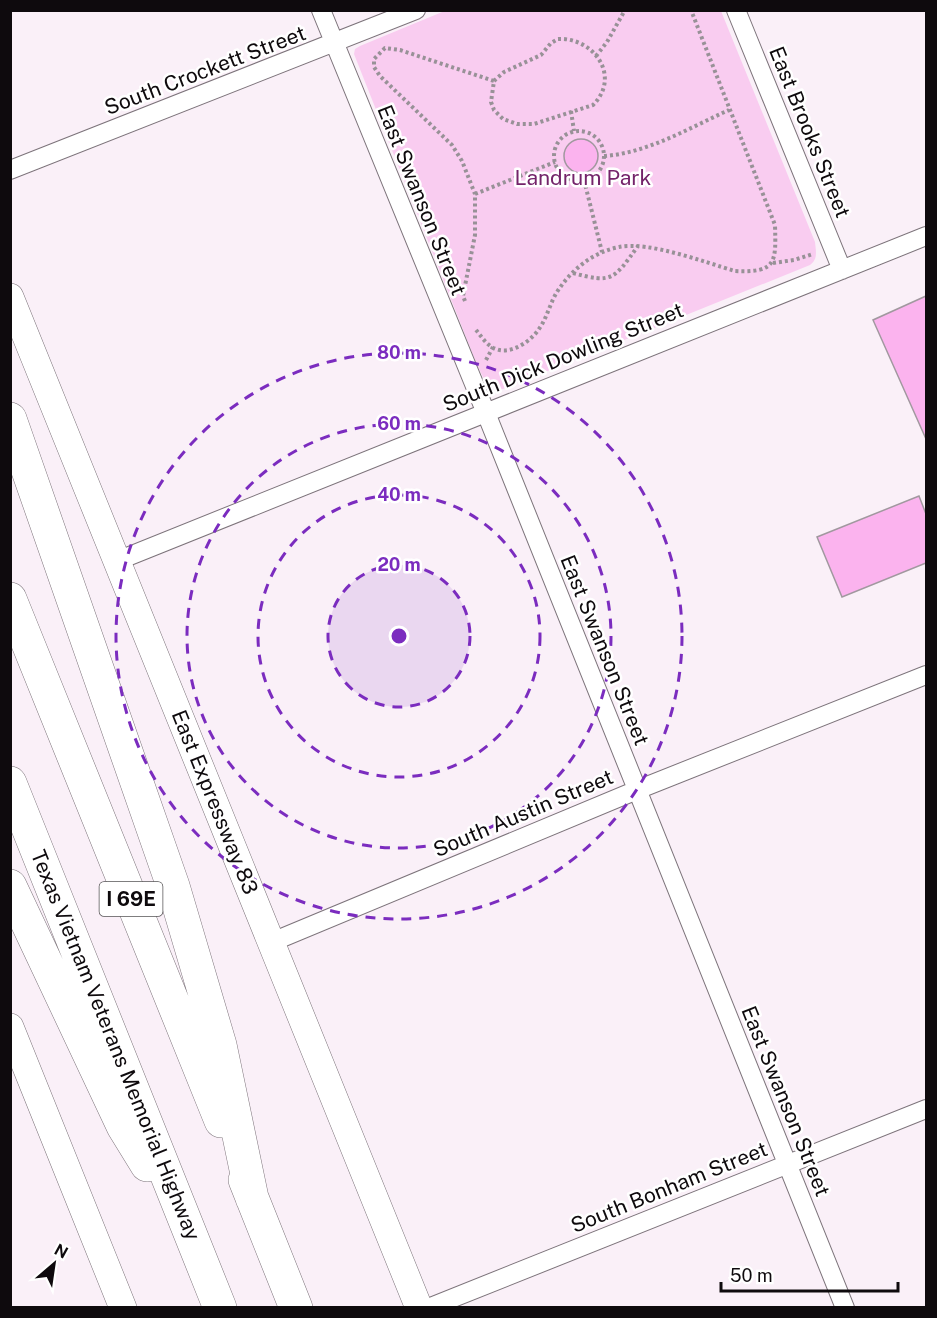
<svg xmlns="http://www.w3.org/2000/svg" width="937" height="1318" viewBox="0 0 937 1318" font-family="'Public Sans',sans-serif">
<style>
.green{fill:#f9ccf0}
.building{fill:#fbb3ee;stroke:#a1989f;stroke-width:1.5}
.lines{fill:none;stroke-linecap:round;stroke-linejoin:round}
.street-casing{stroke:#7d747b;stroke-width:20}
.secondary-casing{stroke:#7d747b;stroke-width:28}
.highway-casing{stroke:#7d747b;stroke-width:34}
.path{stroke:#989197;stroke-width:4;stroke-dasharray:3 3;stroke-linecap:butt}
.street{stroke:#fff;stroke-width:18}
.secondary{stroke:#fff;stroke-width:27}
.highway{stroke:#fff;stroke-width:33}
.ring{fill:none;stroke:#7b2cbf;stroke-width:3;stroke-dasharray:10 8}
.labels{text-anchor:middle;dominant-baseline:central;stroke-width:5;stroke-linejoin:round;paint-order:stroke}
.shield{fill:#fff;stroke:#565456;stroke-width:1.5}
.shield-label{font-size:20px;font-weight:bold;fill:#0e0a0d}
.street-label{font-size:21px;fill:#0e0a0d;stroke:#fff}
.park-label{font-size:21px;fill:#74236a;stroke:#fff}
.centre{fill:#7b2cbf;stroke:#fff;stroke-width:3}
.ring-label{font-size:18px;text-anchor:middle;font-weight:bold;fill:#7b2cbf;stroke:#fff;stroke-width:5;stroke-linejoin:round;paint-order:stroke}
</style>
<rect width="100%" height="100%" fill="#faf0f8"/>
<!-- green -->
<path class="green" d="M 447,10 L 721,11 L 815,242 C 816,252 818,259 810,265 L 503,389 L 495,391 L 489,389 L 477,365 L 354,54 L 355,49 L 360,46 Z"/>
<!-- building -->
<path class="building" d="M564 156a17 17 0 1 1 34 0a17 17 0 1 1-34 0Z
M 926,296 L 926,439 L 873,320 Z
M 919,496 L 926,514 L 926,563 L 842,597 L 817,537 Z"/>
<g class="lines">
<!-- street casing -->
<g class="street-casing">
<path id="street" d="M 321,10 L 486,413 L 845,1308
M 736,10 L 842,270
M 10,170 L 416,10
M 117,561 L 926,236
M 272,942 L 637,790 L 926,675
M 428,1308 L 926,1109"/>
</g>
<!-- secondary casing -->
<g class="secondary-casing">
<path id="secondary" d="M 10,297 L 419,1308
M 10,1027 L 123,1308"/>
</g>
<!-- highway casing -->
<g class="highway-casing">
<path id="highway" d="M 10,419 L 173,886 L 220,1045 L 252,1198
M 10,599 L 221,1121
M 10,783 L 220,1308
M 10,886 L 123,1126 L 147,1165
M 245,1180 L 296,1308"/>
</g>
<!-- path -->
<path class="path" d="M 558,39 C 593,37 622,76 593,105 L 534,124 L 517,124 L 503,119 L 494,110 L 491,102 L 494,81 L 504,72 L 541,55 L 551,43 Z
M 596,56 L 607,42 L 625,10
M 571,111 L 574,131
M554 156a25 25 0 1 1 50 0a25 25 0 1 1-50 0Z
M 604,156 C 648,153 689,128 729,110
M 584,180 L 602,252
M 475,194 L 555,162
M 773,263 L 794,260 L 813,254
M 573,273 C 613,284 614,279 638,246
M 465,301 L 463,296 L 475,235 L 475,194 L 462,161 L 452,145 L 380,76 L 374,67 L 374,59 L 385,48 L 400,50 L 494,81
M 476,330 C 482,337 487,346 496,349 C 511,355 531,341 539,329 C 547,318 550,303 557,292 C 571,270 593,252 619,247 C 649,241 704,262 735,271 C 777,273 776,262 775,225 L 691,10
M 486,360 L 493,347"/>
<!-- street -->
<use href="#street" class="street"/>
<!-- secondary -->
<use href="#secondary" class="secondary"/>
<!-- highway -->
<use href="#highway" class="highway"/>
</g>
<!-- distance rings -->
<circle cx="399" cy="636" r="71" fill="#7b2cbf" fill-opacity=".12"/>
<g class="ring">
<circle cx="399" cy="636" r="71"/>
<circle cx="399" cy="636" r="141"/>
<circle cx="399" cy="636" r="212"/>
<circle cx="399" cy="636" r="283"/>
</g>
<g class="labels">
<!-- shield labels -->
<rect class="shield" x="99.5" y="882" width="63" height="34" rx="4.5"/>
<g class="shield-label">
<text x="131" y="899">I 69E</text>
</g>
<!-- street labels -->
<g class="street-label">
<text transform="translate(205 70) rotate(-21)">South Crockett Street</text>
<text transform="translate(810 132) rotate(68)">East Brooks Street</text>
<text transform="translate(422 200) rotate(68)">East Swanson Street</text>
<text transform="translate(563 357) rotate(-22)">South Dick Dowling Street</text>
<text transform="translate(605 650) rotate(68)">East Swanson Street</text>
<text transform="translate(215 802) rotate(68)">East Expressway 83</text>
<text transform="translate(523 813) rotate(-23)">South Austin Street</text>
<text transform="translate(116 1045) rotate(68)">Texas Vietnam Veterans Memorial Highway</text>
<text transform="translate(786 1101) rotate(68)">East Swanson Street</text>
<text transform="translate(669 1187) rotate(-22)">South Bonham Street</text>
</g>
<!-- park labels -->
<g class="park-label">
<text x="583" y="177">Landrum Park</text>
</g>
</g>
<circle cx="399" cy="636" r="9" class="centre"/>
<g class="ring-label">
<text x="399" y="359">80 m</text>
<text x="399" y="430">60 m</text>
<text x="399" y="501">40 m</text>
<text x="399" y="571">20 m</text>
</g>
<!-- border -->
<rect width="937" height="1318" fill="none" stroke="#0e0a0d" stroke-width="24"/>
<!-- north arrow -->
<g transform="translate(54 1264) rotate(29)" stroke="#ffffff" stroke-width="4.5" paint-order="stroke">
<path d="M0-4.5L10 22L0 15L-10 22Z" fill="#0e0a0d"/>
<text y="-9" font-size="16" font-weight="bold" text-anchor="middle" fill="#0e0a0d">N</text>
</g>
<!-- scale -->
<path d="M721 1282v9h177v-9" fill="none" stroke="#0e0a0d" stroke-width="3"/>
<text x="730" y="1282" font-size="18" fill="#0e0a0d" stroke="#ffffff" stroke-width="4.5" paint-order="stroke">50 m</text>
</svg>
